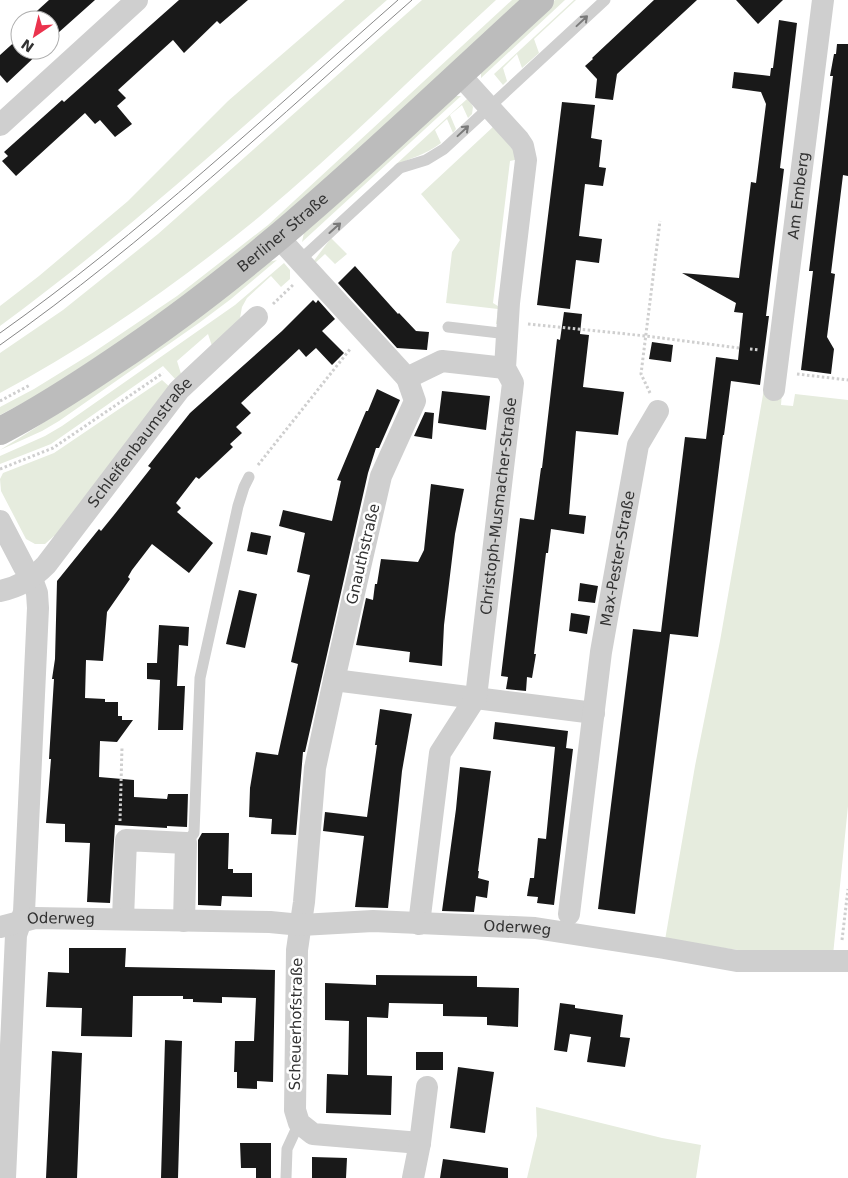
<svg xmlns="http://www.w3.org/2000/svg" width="848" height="1178" viewBox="0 0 848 1178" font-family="'DejaVu Sans',sans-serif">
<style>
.green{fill:#e6ecde}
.building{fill:#191919}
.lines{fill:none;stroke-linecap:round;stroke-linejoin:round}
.path{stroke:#cfcfcf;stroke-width:3;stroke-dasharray:2.5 2.5;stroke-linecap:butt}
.service{stroke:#cfcfcf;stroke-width:11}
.minor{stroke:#cfcfcf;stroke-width:22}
.secondary{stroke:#bcbcbc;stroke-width:28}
.tram{stroke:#878787;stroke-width:1}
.oneway{stroke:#797979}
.labels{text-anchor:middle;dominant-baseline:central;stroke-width:5;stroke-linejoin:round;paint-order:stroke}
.street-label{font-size:15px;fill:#323232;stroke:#fff}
</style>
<rect width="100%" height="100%" fill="#fff"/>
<!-- green -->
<path class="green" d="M 345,0 L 387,0 C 261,110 135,227 0,326 L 0,306 L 39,276 L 128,201 L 228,101 Z
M 422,0 L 496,0 C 417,72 341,149 259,217 C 178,283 92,344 0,393 L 0,353 L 63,310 L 158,234 Z
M 512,0 L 523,0 L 272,231 L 181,302 L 38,395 L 0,415 L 0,407 L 34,389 L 94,352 L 177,296 L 268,225 Z
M 555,0 L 565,0 L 481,78 L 481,72 L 486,62 Z
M 574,0 L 576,0 L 534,39 L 539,53 L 522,68 L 517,54 L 503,68 L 507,81 L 503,85 L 494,74 Z
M 453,96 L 461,96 L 302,242 L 305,228 Z
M 467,99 L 470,101 L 473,107 L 472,114 L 468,118 L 462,105 L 450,115 L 456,129 L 453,133 L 447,119 L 435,130 L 441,143 C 426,155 409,158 393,167 Z
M 494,126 L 501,133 L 519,159 L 510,161 L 493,303 L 501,308 L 499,324 L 496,324 L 498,309 L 446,303 L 452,252 L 460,240 L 421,194 Z
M 331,238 L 347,254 L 335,264 L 325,254 L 314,264 L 313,262 Z
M 277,260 L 231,299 L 199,323 L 59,421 L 42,431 L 0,450 C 92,394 179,330 264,263 Z
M 284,263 L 290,270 L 290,279 L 281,287 L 271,276 L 247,298 L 242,307 L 240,318 L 213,349 L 208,334 L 177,361 L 182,377 L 177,381 L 163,366 L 51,444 L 0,464 L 0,456 L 45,436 L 62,426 L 235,305 Z
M 162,380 L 171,388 L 58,539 L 54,536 L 45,544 L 35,544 L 26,539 L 1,491 L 0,479 L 3,473 L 54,453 Z
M 764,389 L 782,392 L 781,405 L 793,406 L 795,394 L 848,400 L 848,806 L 833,955 L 790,957 L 665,940 L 695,766 L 720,641 Z
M 536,1107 L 662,1138 L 701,1145 L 696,1178 L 527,1178 L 537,1136 Z"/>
<!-- building -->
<path class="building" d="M 49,0 L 95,0 L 58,33 L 59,35 L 50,43 L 50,20 L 27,20 Z
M 179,0 L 248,0 L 220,24 L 217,21 L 184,53 L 173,40 L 118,90 L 126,98 L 117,106 L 132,124 L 115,137 L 100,120 L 95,124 L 85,113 L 16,176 L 2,161 L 8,156 L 4,152 L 62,100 L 64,102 Z
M 654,0 L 697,0 L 617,74 L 613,100 L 595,98 L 597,79 L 585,66 L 593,59 L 592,58 Z
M 736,0 L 783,0 L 758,24 Z
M 779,20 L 797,23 L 780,168 L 784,169 L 766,316 L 769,316 L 760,385 L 731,381 L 724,435 L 723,435 L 698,637 L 670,634 L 635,914 L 598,909 L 633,629 L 661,632 L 685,437 L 706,439 L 716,357 L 738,360 L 743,313 L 734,312 L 736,303 L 682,273 L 739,278 L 751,182 L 756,183 L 766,104 L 761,92 L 732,88 L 734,72 L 770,76 L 771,68 L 773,68 Z
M 20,37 L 20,50 L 42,50 L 7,83 L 0,75 L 0,55 Z
M 837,44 L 848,44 L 848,176 L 843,175 L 831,273 L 835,274 L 827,337 L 834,349 L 831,374 L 801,370 L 813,271 L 809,271 L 833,76 L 830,76 L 834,54 L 836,54 Z
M 562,102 L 595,105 L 591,138 L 602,140 L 599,167 L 606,168 L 603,186 L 585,184 L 579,236 L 602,239 L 599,263 L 576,260 L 570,309 L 537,305 Z
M 355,266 L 398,314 L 399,313 L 416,331 L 429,332 L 427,350 L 397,348 L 338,283 Z
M 313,300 L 316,303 L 318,300 L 335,319 L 322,331 L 344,353 L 332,365 L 316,348 L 306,357 L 299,349 L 241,403 L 251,413 L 236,427 L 242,433 L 230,444 L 233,447 L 199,479 L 196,477 L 176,503 L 181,508 L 177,512 L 213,543 L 189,573 L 152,544 L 132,570 L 128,577 L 130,579 L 107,612 L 103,661 L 86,660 L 85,698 L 105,699 L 105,702 L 118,702 L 118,716 L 122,716 L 122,720 L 133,720 L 117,742 L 100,741 L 99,777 L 134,780 L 134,797 L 167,799 L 168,794 L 188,794 L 187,827 L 167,826 L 167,828 L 115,825 L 110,903 L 87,902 L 90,843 L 65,842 L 65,824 L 46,823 L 51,759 L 49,759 L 54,679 L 52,679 L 55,659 L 57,581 L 99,529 L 101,531 L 114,515 L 151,468 L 148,466 L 190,413 L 282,331 Z
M 564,312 L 582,314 L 580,334 L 589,335 L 583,387 L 624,392 L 618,435 L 576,431 L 569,514 L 586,516 L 584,534 L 551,529 L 548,553 L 546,553 L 534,654 L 536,654 L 532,678 L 527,677 L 526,691 L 506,689 L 508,677 L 501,676 L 520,518 L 534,520 L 541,468 L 542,468 L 557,339 L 560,340 Z
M 652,342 L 673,345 L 671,362 L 649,359 Z
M 377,389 L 400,400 L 379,448 L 376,448 L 368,473 L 305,752 L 303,752 L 296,835 L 271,834 L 272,819 L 249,817 L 250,788 L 256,752 L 278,755 L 298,664 L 291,662 L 310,575 L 297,572 L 305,533 L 279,526 L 283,510 L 332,521 L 341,481 L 337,480 L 366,411 L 368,411 Z
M 442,391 L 490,396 L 486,430 L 438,423 Z
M 425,412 L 434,413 L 432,439 L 414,436 Z
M 431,484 L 464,489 L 455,534 L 444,625 L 442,666 L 409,662 L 410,652 L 356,645 L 366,598 L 373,600 L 375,584 L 377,584 L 381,559 L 418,562 L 424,550 Z
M 251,532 L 271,536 L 267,555 L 247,551 Z
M 580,583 L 598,586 L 595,603 L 578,601 Z
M 239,590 L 257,594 L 245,648 L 226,644 Z
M 571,613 L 590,616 L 587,634 L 569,631 Z
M 159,625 L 189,627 L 188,646 L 179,645 L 177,686 L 185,686 L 183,730 L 158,730 L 160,680 L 147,679 L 147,663 L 157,663 Z
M 380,709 L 412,714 L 402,771 L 388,908 L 355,907 L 364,836 L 323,831 L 325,812 L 367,817 L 377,745 L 375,745 Z
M 495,722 L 568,731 L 566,748 L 573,749 L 554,905 L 537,903 L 538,897 L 527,896 L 530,878 L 534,878 L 538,838 L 546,839 L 555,747 L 493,739 Z
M 460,767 L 491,771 L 478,871 L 479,871 L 478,878 L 489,881 L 487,898 L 476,896 L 474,912 L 442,911 L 456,809 Z
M 202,833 L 229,833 L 228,869 L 233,869 L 233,873 L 252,873 L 252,897 L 222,896 L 221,906 L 198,905 L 198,840 Z
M 69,948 L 126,948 L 125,967 L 275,970 L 273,1082 L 257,1081 L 257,1089 L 237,1088 L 237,1072 L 234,1072 L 235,1041 L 254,1041 L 256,998 L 222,997 L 222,1003 L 193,1002 L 193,999 L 183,999 L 183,996 L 133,996 L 132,1037 L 81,1036 L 82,1008 L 46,1007 L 48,972 L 69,973 Z
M 376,975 L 477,976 L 477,987 L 519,988 L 518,1027 L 487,1025 L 487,1017 L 443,1016 L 443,1004 L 389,1003 L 388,1018 L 367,1017 L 367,1075 L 392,1076 L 391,1115 L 326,1113 L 327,1074 L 348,1075 L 349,1021 L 325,1020 L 325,983 L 376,985 Z
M 560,1003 L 575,1005 L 575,1008 L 623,1015 L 620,1037 L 630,1038 L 625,1067 L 587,1062 L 591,1037 L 570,1034 L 567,1052 L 554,1050 Z
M 165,1040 L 182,1041 L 178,1178 L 161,1178 Z
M 52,1051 L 82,1053 L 77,1178 L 46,1178 Z
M 416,1052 L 443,1052 L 443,1070 L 416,1070 Z
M 458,1067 L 494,1072 L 485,1133 L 450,1128 Z
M 240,1143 L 271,1143 L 271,1178 L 256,1178 L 256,1168 L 241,1168 Z
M 312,1157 L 347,1158 L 346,1178 L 312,1178 Z
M 443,1159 L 508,1168 L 508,1178 L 440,1178 Z"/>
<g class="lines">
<!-- path -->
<path class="path" d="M 273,304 L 294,284
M 528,324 L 646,336 L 739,348
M 750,349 L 759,350
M 797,374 L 848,380
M 650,393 L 641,374 L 660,221
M 0,401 L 30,385
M 258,465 L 351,348
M 0,469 L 53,448 L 163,373
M 120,821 L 122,747
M 842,940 L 848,889"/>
<!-- service -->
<path class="service" d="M 299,261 L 400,168 L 426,160 L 444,149 L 605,0
M 448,327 L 508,334
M 186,843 L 194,833 L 200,678 L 238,506 L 244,487 L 249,477
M 286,1178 L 287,1149 L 299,1123"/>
<!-- minor -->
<g class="minor">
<path d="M 0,125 L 137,0"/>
<path d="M 279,238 L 407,378 L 415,401 L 381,476 L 334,680 L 315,768 L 304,902 L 297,950 L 295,1110 L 299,1123 L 313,1134 L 420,1143"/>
<path d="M 407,378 L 442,361 L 505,368"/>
<path id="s1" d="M 774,390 L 823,0"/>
<path d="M 0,521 L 24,567 L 32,579 L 37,593 L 38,608 L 24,912 L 16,935 L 5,1178"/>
<path id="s2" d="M 0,591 C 19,587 32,579 46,565 L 179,390 L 257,317"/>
<path d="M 334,680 L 594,713"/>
<path id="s3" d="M 569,914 L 601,652 L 610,601 L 638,445 L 658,411"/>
<path d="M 123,919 L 126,840 L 186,843 L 184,921"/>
<path id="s4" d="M 419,924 L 440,753 L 476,697 L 513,383 L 505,368 L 509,303 L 526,160 L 523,146 L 519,140 L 459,74"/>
<path id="s5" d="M 0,927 L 35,918 L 270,922 L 301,925 L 373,921 L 535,928 L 664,948 L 737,961 L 848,961"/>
<path d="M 413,1178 L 420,1143 L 427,1087"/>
</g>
<!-- secondary -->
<path class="secondary" id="s6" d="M 0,431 C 39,411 76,387 113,362 C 269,259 402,126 540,0"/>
<!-- tram -->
<path class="tram" d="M 0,333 C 141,233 268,114 398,0
M 0,345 C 146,242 278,118 412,0"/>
</g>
<!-- one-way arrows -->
<defs><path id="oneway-shaft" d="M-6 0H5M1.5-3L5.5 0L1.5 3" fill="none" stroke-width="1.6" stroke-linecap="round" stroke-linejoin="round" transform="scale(1.25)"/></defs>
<g class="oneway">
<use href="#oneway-shaft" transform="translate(582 21) rotate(-43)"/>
<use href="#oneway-shaft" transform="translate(463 131) rotate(-43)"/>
<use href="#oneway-shaft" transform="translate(335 228) rotate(-42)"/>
</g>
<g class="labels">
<!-- street labels -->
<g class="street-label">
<text stroke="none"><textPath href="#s1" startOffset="196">Am Emberg</textPath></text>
<text stroke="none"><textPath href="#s6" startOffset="346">Berliner Straße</textPath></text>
<text stroke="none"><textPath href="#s2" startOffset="208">Schleifenbaumstraße</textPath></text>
<text stroke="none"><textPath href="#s4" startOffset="431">Christoph-Musmacher-Straße</textPath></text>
<text transform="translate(363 554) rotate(-77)">Gnauthstraße</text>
<text stroke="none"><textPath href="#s3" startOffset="359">Max-Pester-Straße</textPath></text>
<text stroke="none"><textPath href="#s5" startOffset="62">Oderweg</textPath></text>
<text stroke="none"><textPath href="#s5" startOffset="519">Oderweg</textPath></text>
<text transform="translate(296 1024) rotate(-89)">Scheuerhofstraße</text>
</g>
</g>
<!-- north arrow -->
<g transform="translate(35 35) rotate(215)"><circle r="24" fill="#ffffff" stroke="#adadad"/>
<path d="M0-4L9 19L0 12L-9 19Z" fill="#eb334d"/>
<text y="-8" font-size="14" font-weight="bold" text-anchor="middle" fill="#323232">N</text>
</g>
</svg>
